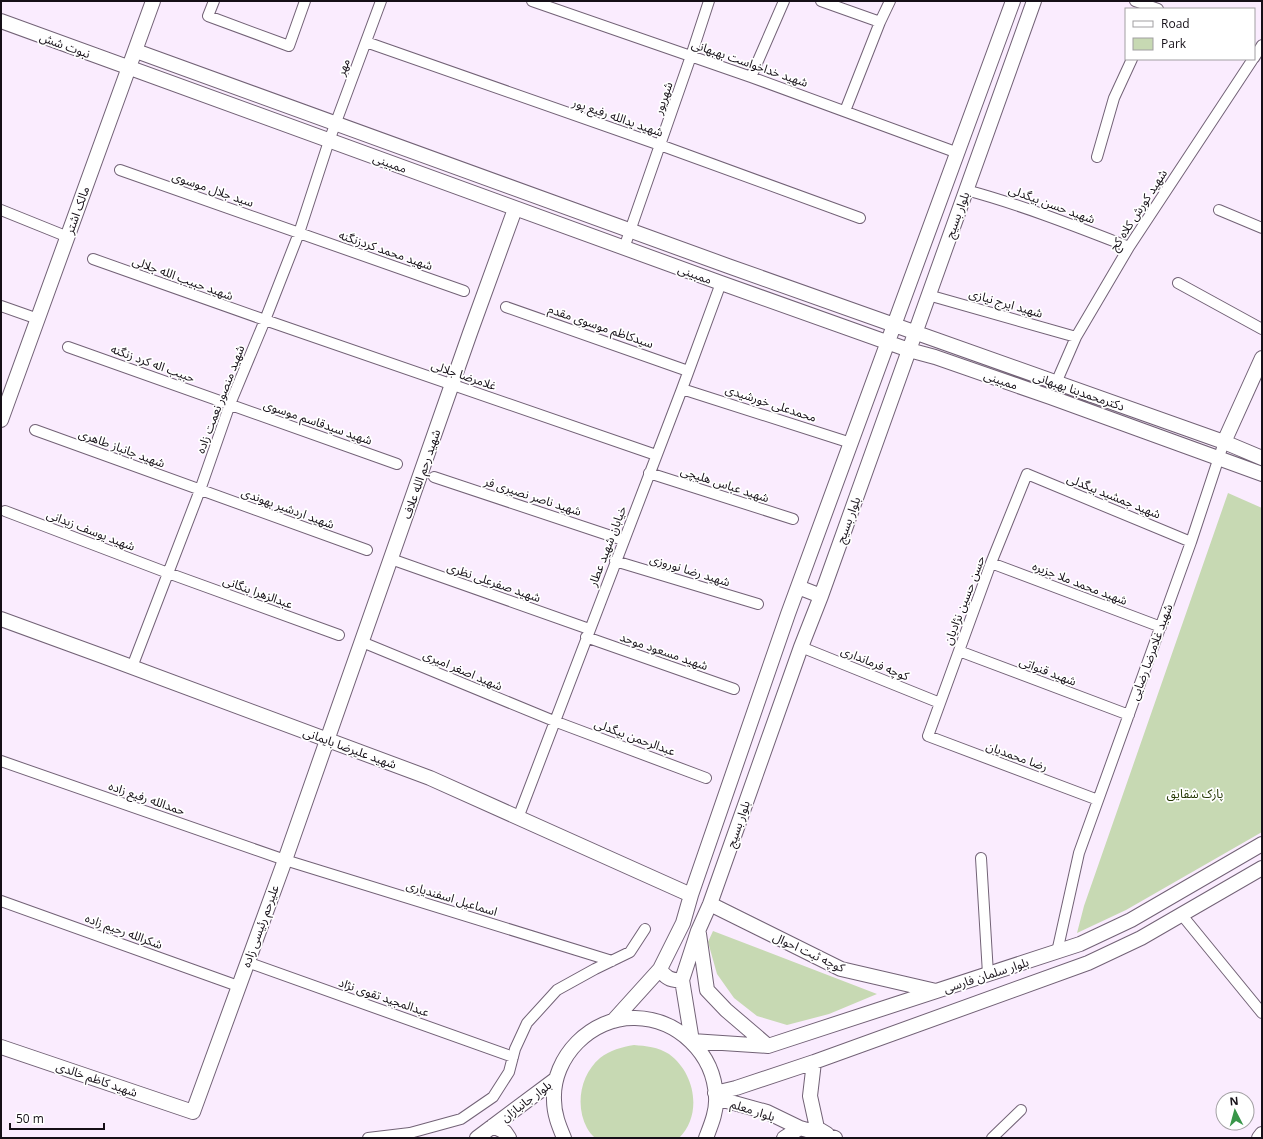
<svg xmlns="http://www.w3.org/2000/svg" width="1263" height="1139" viewBox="0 0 1263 1139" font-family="'Open Sans','Noto Sans Arabic',sans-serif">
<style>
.green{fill:#c7d9b3}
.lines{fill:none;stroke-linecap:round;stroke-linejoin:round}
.street-casing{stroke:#726276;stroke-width:12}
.secondary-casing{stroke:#726276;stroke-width:16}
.street{stroke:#fff;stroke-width:10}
.secondary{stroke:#fff;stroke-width:14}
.labels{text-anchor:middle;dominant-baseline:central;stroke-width:3.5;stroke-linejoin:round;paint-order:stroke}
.street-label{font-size:12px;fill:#150f17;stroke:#fff}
.park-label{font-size:12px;fill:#243703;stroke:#fff}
</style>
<rect width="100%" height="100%" fill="#faecfe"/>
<!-- green -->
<path class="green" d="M 1228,493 L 1262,508 L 1262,832 L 1126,910 L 1077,933 L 1084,906 Z
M 713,931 L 877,994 L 829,1014 L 787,1025 L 757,1016 L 734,998 L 717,974 L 708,942 Z
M 634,1045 C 646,1046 658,1047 669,1054 C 695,1073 703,1114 679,1138 L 595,1138 C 592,1135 589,1132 587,1128 C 575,1106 580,1075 600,1058 C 610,1050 622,1047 634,1045 Z"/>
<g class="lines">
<!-- street casing -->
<g class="street-casing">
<path id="street" d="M 214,1 L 208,16 L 289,46 L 305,1
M 532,1 L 751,77 L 958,153
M 821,1 L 880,22
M 1135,1 L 1158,9
M 366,42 L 660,145 L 860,218
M 1254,58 L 1262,45
M 751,77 L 784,1
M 845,111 L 880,22 L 890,1
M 1097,157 L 1114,98 L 1132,59
M 120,170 L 464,291
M 966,190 C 1022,205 1075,226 1129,247
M 1,210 L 68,237
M 1219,210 L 1262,228
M 624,248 L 691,56 L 709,1
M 93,259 L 265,320 L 656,455
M 1178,283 L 1262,329
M 928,295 L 1076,337
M 1,306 L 38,319
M 506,307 L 688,371
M 68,347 L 397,464
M 1056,383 L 1076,337 L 1129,247 L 1253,59
M 682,389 L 851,443
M 35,430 L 367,550
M 649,473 L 793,519
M 434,477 L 623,540
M 5,511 L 168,573 L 339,635
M 391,559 L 589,629
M 615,561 L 758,604
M 991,563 L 1161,627
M 586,637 L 734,689
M 362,642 L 554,721 L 706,778
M 801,647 L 940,703
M 959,651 L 1129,715
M 132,667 L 200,490 L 230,404 L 265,320 L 299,233 L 329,141 L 381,1
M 1,761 L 285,860 L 612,961
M 1098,800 L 928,736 L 991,563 L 1027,474 L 1191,542
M 518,818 L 682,389 L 721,283
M 981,858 L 988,974
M 1,901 L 238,986
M 1181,914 L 1262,1013
M 1057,952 L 1079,853 L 1191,542 L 1224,442
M 247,962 L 513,1057
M 368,1138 L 410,1133 L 461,1119 L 493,1097 L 509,1072 L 515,1049 L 527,1023 L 557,990 L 595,969 L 630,952 L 645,929
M 992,1138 L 1021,1110"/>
</g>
<!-- secondary casing -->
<g class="secondary-casing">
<path id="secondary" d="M 1034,1 L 821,596 L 801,647 L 710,904 L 698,931 L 682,980 L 692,1041 L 768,1046 L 1080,944 L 1131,920 L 1262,844
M 1,21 L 721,283 L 909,350 L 935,357 L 1050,397 L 1262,474
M 136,51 L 728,266 L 1224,442 L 1262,458
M 1,420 L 153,1
M 1224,442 L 1262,358
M 798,587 L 821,596
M 1,619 L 105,657 L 430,778 L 691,895
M 710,904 L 841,969 L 936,991
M 699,934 L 707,990 L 726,1010 L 768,1046
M 660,969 C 665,978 672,981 682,980
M 613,1021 L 660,969 L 683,923 L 691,895 L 788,614 L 1013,1
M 1,1047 L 193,1112 L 285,860 L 470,333 L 515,209
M 814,1062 L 810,1096 L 817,1128 L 827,1134
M 715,1093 L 736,1088 L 814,1062 L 1088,963 L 1141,938 L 1262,868
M 716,1098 L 767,1112 L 800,1128 L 835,1138
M 493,1126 L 505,1132 L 509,1138
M 477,1138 L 556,1079
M 564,1138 C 559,1126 554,1114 554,1100 C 552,1057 591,1017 635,1018 C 678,1019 714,1053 716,1097 C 717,1111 711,1125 706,1138
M 784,1138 L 800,1128
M 1259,1138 L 1262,1134"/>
</g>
<!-- street -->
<use href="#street" class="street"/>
<!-- secondary -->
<use href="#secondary" class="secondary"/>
</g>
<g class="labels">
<!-- street labels -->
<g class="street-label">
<text transform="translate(65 45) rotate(20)">نبوت شش</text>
<text transform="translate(750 63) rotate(19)">شهید خداخواست بهبهانی</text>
<text transform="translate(343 67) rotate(-70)">مهر</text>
<text transform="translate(663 98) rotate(-71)">شهریور</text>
<text transform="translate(618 117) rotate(19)">شهید یدالله رفیع پور</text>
<text transform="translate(390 163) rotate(20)">ممبینی</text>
<text transform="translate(213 189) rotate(19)">سید جلال موسوی</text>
<text transform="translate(1052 204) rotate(20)">شهید حسن بیگدلی</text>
<text transform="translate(77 210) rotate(-70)">مالک اشتر</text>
<text transform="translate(1138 210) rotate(-57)">شهید کورش کلاه کج</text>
<text transform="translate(957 215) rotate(-70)">بلوار بسیج</text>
<text transform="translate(386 250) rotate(19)">شهید محمد کردزنگنه</text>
<text transform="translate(695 274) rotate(20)">ممبینی</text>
<text transform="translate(183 278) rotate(20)">شهید حبیب الله جلالی</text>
<text transform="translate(1006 303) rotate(16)">شهید ایرج نیازی</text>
<text transform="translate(601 326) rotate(19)">سیدکاظم موسوی مقدم</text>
<text transform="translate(153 363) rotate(20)">حبیب اله کرد زنگنه</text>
<text transform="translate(464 375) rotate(19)">غلامرضا جلالی</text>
<text transform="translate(1001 380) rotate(19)">ممبینی</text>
<text transform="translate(1079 391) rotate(19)">دکترمحمدبنا بهبهانی</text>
<text transform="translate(220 399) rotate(-69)">شهید منصور نعمت زاده</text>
<text transform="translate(771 403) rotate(18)">محمدعلی خورشیدی</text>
<text transform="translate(318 422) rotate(19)">شهید سیدقاسم موسوی</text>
<text transform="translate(122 448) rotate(20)">شهید جانباز طاهری</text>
<text transform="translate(421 474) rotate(-71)">شهید رحم الله علاف</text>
<text transform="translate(725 484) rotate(18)">شهید عباس هلیچی</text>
<text transform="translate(533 496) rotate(18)">شهید ناصر نصیری فر</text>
<text transform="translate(1114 496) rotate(22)">شهید جمشید بیگدلی</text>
<text transform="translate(288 508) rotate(20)">شهید اردشیر بهوندی</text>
<text transform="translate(848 520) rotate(-70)">بلوار بسیج</text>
<text transform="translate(91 530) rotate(21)">شهید یوسف زیدانی</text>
<text transform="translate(607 546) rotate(-69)">خیابان شهید عطار</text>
<text transform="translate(690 570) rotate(17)">شهید رضا نوروزی</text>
<text transform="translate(494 582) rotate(19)">شهید صفرعلی نظری</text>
<text transform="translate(1080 583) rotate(21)">شهید محمد ملا جزیره</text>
<text transform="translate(258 592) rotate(20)">عبدالزهرا بنگانی</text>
<text transform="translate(964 600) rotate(-69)">حسن حسین نژادیان</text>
<text transform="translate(664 651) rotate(19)">شهید مسعود موحد</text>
<text transform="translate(1151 652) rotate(-70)">شهید غلامرضا رضایی</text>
<text transform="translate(875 663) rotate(22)">کوچه فرمانداری</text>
<text transform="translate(463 670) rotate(23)">شهید اصغر امیری</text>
<text transform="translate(1048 671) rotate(21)">شهید قنواتی</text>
<text transform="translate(635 737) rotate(20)">عبدالرحمن بیگدلی</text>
<text transform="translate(350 748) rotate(20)">شهید علیرضا بایمانی</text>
<text transform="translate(1017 756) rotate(20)">رضا محمدیان</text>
<text transform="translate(147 798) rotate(19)">حمدالله رفیع زاده</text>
<text transform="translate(738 824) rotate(-71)">بلوار بسیج</text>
<text transform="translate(452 898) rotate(17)">اسماعیل اسفندیاری</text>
<text transform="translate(260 926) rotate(-70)">علیرحم رئیسی زاده</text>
<text transform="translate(124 931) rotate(20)">شکرالله رحیم زاده</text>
<text transform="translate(809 952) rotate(25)">کوچه ثبت احوال</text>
<text transform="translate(986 975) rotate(-18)">بلوار سلمان فارسی</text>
<text transform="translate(384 997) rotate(19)">عبدالمجید تقوی نژاد</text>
<text transform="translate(97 1079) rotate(19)">شهید کاظم خالدی</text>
<text transform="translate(526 1101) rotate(-37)">بلوار جانبازان</text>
<text transform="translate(753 1110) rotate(18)">بلوار معلم</text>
</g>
<!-- park labels -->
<g class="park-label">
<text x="1195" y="793">پارک شقایق</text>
</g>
</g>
<!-- border -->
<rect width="1263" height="1139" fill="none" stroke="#150f17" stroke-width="4"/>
<!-- legend -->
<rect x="1125" y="8" width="130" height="52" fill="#ffffff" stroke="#a19fa2"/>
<rect x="1133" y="21" width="20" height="6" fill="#ffffff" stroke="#a19fa2"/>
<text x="1161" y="28" font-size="12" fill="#150f17">Road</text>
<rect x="1133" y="38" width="20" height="12" fill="#c7d9b3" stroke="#a19fa2"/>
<text x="1161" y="48" font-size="12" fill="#150f17">Park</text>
<!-- north arrow -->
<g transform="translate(1235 1111) rotate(354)"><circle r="19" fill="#ffffff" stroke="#a19fa2"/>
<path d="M0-3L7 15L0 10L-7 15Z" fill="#389649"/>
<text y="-6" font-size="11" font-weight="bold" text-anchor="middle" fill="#150f17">N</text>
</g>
<!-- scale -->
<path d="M10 1123v6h94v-6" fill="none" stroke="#150f17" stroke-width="2"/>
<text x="16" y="1123" font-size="12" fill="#150f17" stroke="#ffffff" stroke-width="3" paint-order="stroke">50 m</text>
</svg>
